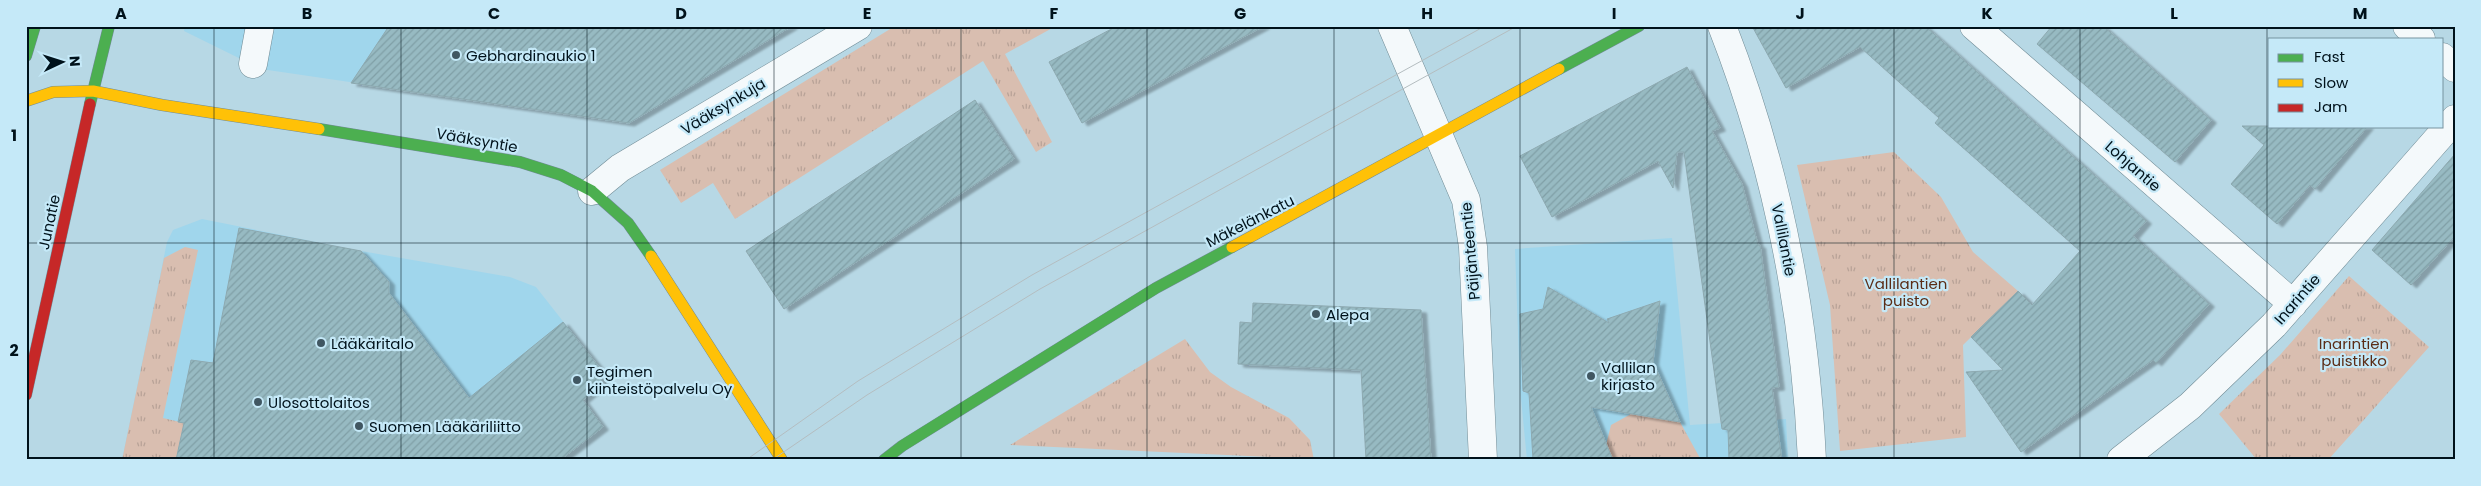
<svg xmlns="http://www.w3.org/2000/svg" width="2481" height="486" viewBox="0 0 2481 486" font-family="Poppins,sans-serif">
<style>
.built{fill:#a0d6ec}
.grass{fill:url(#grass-tufts)}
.building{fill:url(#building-hatch);stroke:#8da9b0;filter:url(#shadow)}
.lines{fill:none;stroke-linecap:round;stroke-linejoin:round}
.street-casing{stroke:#718c96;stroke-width:29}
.fast-casing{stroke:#718c96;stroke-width:12}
.slow-casing{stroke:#718c96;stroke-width:12}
.jam-casing{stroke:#718c96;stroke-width:12}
.street{stroke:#f4f9fb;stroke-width:28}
.fast{stroke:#4caf50;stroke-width:11}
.slow{stroke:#ffc107;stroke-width:11}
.jam{stroke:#c62828;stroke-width:11}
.tram{stroke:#b4bdc0;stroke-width:1}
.grid{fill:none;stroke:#00121b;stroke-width:1;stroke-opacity:0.55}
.poi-dot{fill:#405762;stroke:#c5e9f8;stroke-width:2}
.labels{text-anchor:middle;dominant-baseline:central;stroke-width:4.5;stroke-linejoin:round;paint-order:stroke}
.poi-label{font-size:15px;fill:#00121b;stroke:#c5e9f8;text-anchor:start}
.street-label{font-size:15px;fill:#00121b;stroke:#c5e9f8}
.park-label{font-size:15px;fill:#5b2d16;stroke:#c5e9f8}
.neatline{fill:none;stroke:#00121b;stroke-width:2}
.grid-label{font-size:16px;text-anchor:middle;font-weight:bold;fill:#00121b}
</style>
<defs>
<pattern id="grass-tufts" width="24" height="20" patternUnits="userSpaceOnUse" patternTransform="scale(1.25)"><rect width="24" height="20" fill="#d9beb0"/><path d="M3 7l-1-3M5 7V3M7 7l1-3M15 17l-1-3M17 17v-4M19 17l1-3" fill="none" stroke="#b8a297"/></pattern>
<pattern id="building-hatch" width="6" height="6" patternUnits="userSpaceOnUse" patternTransform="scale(1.25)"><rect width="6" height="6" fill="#97bac2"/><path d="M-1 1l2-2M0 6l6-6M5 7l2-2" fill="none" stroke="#809fa6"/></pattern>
<filter id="shadow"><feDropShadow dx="5.5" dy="3" stdDeviation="1" flood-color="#0004"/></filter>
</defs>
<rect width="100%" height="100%" fill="#b7d8e5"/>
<!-- built -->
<path class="built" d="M 185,26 L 792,26 L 629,123 L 261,69 L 184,31 Z
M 202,219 L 361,251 L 510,277 L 536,287 L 599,367 L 602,384 L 583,400 L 603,427 L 560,460 L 122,460 L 167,242 L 173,230 Z
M 1672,238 L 1690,425 L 1786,419 L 1788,460 L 1527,460 L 1520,388 L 1515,249 Z"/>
<!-- grass -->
<path class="grass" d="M 895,26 L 1056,26 L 1005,54 L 1052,142 L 1036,152 L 983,61 L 735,219 L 713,183 L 681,203 L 660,170 Z
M 1894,152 L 1941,197 L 1973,252 L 2018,291 L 1963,345 L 1966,437 L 1840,451 L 1830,305 L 1797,165 Z
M 185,247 L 198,250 L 163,418 L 184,423 L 176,460 L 122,460 L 164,258 Z
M 2349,276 L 2429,347 L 2328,460 L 2257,460 L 2219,414 L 2280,355 Z
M 1185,339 L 1210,372 L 1231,387 L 1289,418 L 1310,440 L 1314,460 L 1270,460 L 1270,457 L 1010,445 Z
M 1631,414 L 1680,422 L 1701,460 L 1613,460 L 1606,445 L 1611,425 Z"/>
<!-- building -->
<path class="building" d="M 389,26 L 792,26 L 629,123 L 351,83 Z
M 1117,26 L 1264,26 L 1082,123 L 1049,62 Z
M 1752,26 L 1925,26 L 2146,221 L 2133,236 L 2209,304 L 2156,363 L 2153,360 L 2021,452 L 1966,372 L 2003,370 L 1971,337 L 2018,291 L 2032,305 L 2080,251 L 1935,123 L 1939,118 L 1860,47 L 1786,88 Z
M 2052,26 L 2103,26 L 2211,120 L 2175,162 L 2037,44 Z
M 1687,67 L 1720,128 L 1712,131 L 1742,184 L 1758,245 L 1760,245 L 1779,387 L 1772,388 L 1782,460 L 1729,460 L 1728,430 L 1722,429 L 1684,152 L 1677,152 L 1673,188 L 1658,161 L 1552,217 L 1520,156 Z
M 975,100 L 1014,159 L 784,309 L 746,251 Z
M 2242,126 L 2368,126 L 2315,189 L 2310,185 L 2277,224 L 2231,184 L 2264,145 Z
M 2455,154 L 2455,236 L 2411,285 L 2372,250 Z
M 239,228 L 361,251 L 389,282 L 389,293 L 469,398 L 563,322 L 599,367 L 602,384 L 583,400 L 603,427 L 560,460 L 176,460 L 184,423 L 178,422 L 191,360 L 213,363 Z
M 1548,287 L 1609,323 L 1607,319 L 1660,301 L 1653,362 L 1680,422 L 1591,407 L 1613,460 L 1533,460 L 1529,393 L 1523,391 L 1520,314 L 1543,309 Z
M 1253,303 L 1421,310 L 1431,460 L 1366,460 L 1361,370 L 1238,364 L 1240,322 L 1252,323 Z"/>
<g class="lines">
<!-- street casing -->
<g class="street-casing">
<path id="street" d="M 1392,26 L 1466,200 L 1473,247 L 1483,460
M 1722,26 C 1776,164 1805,312 1812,460
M 1974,26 L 2293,304
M 2407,26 L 2421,39
M 2442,57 L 2455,68
M 253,64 L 260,26
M 592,191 L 620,168 L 858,26
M 2121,460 L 2190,406 L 2274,325 L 2455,119"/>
</g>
<!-- fast casing -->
<g class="fast-casing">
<path id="fast" d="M 26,56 L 35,26
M 1559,69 L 1639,26
M 90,104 L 109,26
M 319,129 L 520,162 L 561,175 L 592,191 L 628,223 L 651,256
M 884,460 L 902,446 L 1156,288 L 1232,247"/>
</g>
<!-- slow casing -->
<g class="slow-casing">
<path id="slow" d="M 26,101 L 53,92 L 93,91 L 162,105 L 319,129
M 1232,247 L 1559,69
M 651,256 L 782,460"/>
</g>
<!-- jam casing -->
<g class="jam-casing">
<path id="jam" d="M 26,395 L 90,104"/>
</g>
<!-- street -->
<use href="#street" class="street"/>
<!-- fast -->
<use href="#fast" class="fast"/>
<!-- slow -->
<use href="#slow" class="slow"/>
<!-- jam -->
<use href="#jam" class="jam"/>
<!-- tram -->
<path class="tram" d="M 746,460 L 858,381 L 1032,275 L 1485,26
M 772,460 L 867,395 L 1040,289 L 1517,26"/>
</g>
<!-- grid -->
<path class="grid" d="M 214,26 L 214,460M 401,26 L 401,460M 587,26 L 587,460M 774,26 L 774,460M 961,26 L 961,460M 1147,26 L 1147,460M 1334,26 L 1334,460M 1520,26 L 1520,460M 1707,26 L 1707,460M 1894,26 L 1894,460M 2080,26 L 2080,460M 2267,26 L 2267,460M 26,243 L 2455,243"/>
<!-- markers -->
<g class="poi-dot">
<circle cx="456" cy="55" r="5"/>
<circle cx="1316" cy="314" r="5"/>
<circle cx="321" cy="343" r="5"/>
<circle cx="1591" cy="376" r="5"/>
<circle cx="577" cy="380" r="5"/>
<circle cx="258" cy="402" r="5"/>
<circle cx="359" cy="426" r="5"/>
</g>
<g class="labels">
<!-- poi labels -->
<g class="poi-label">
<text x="466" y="55">Gebhardinaukio 1</text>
<text x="1326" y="314">Alepa</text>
<text x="331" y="343">Lääkäritalo</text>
<text x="1601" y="367">Vallilan<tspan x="1601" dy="17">kirjasto</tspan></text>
<text x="587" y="371">Tegimen<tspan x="587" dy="17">kiinteistöpalvelu Oy</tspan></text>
<text x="268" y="402">Ulosottolaitos</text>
<text x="369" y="426">Suomen Lääkäriliitto</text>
</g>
<!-- street labels -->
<g class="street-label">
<text transform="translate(723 106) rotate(-31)">Vääksynkuja</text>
<text transform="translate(477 140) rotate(10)">Vääksyntie</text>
<text transform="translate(2133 166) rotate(41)">Lohjantie</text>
<text transform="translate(1250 221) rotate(-27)">Mäkelänkatu</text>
<text transform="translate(49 222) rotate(-78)">Junatie</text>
<text transform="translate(1784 240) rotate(79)">Vallilantie</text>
<text transform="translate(1470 251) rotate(-95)">Päijänteentie</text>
<text transform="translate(2297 299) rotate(-49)">Inarintie</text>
</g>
<!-- park labels -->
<g class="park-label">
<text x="1906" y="283">Vallilantien<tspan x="1906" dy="17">puisto</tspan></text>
<text x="2354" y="343">Inarintien<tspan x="2354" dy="17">puistikko</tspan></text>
</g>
</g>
<!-- border -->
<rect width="2481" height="486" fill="none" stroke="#c5e9f8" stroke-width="55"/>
<!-- legend -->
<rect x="2268" y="38" width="175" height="90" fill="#c5e9f8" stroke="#7693a0"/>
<rect x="2278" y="54" width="25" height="8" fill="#4caf50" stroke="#7693a0"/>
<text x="2314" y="62" font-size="15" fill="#00121b">Fast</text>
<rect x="2278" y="79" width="25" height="8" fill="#ffc107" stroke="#7693a0"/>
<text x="2314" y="88" font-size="15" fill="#00121b">Slow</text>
<rect x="2278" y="104" width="25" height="8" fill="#c62828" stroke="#7693a0"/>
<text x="2314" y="112" font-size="15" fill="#00121b">Jam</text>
<!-- north arrow -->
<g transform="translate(62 62) rotate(86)" stroke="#c5e9f8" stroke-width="4" paint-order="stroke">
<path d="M0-4L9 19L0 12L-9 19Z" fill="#00121b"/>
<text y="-8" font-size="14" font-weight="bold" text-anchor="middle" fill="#00121b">N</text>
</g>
<rect x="28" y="28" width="2426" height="430" class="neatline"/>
<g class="grid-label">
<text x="121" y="19">A</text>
<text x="307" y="19">B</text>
<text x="494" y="19">C</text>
<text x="681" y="19">D</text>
<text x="867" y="19">E</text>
<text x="1054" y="19">F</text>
<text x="1240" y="19">G</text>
<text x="1427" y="19">H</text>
<text x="1614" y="19">I</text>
<text x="1800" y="19">J</text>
<text x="1987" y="19">K</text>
<text x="2174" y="19">L</text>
<text x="2360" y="19">M</text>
<text x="14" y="141">1</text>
<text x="14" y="356">2</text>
</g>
</svg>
